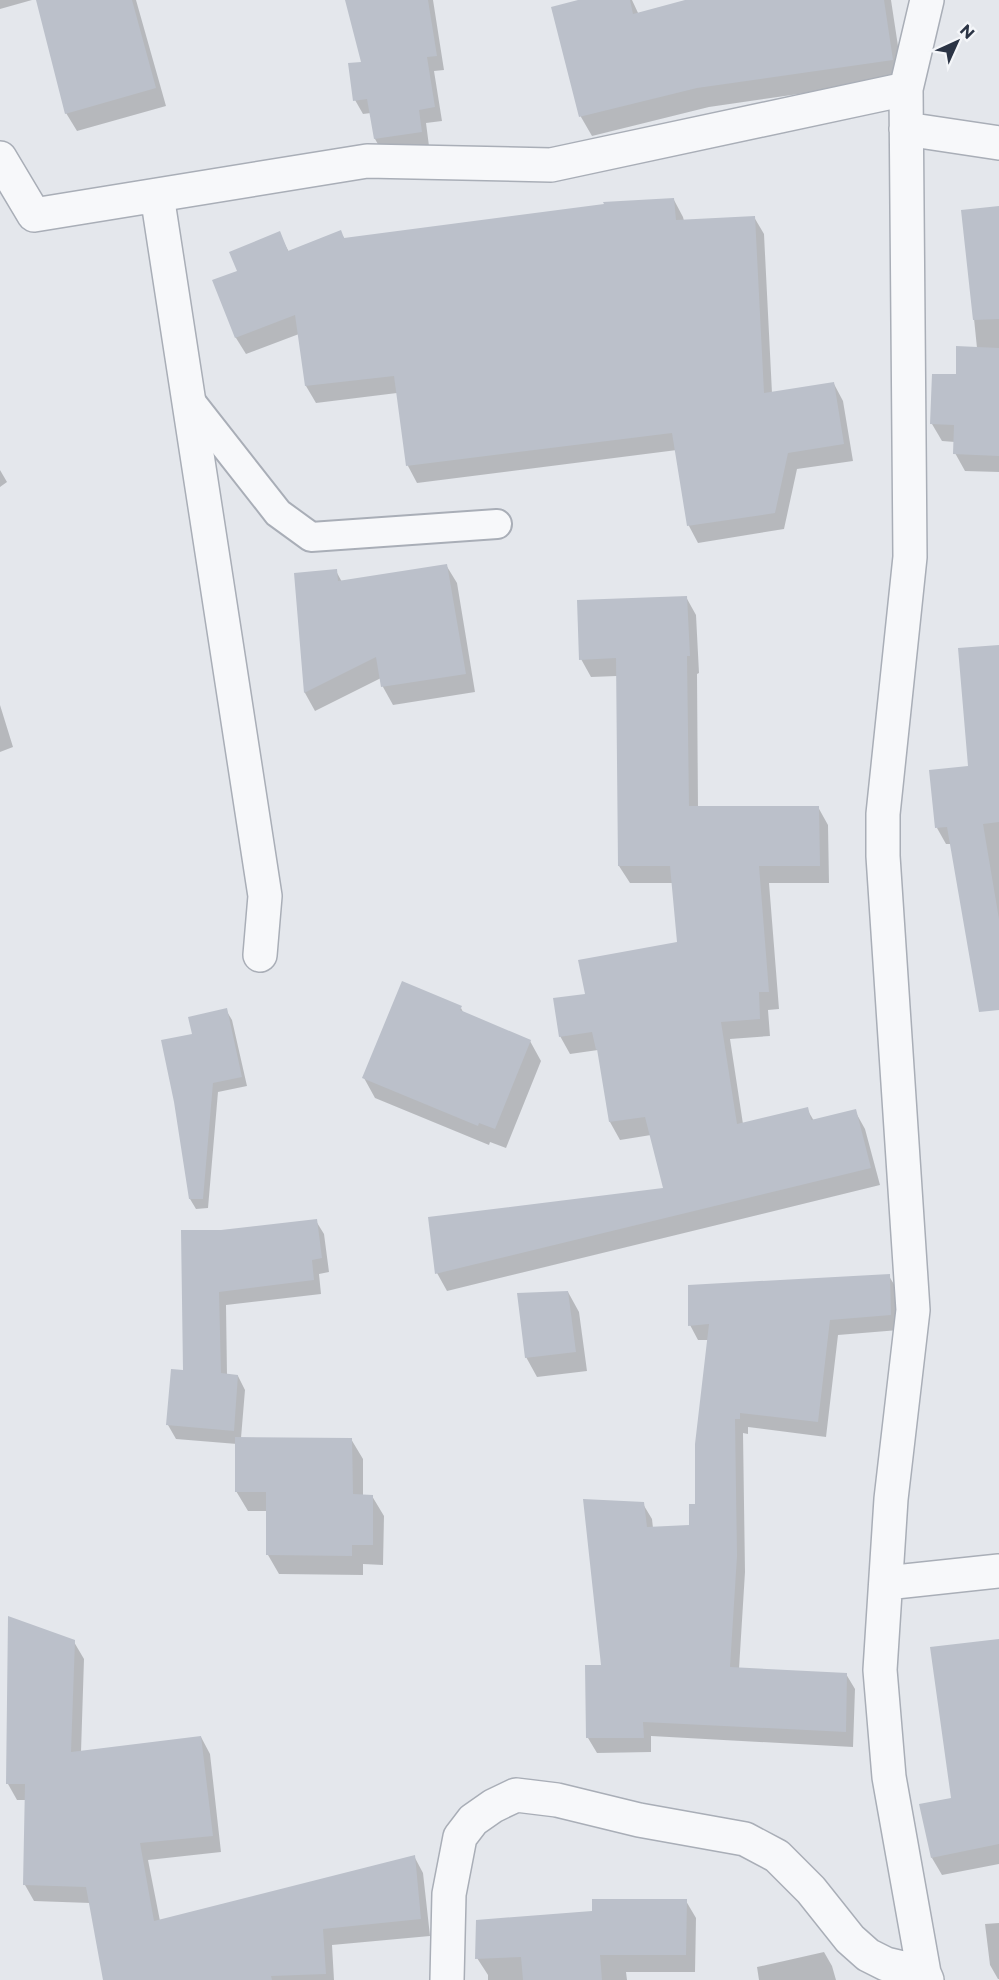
<svg xmlns="http://www.w3.org/2000/svg" width="999" height="1980" viewBox="0 0 999 1980" font-family="Montserrat,sans-serif">
<style>
.shadow{fill:#0003}
.building{fill:#bbc0ca}
.lines{fill:none;stroke-linecap:round;stroke-linejoin:round}
.service-casing{stroke:#a9aeb7;stroke-width:32}
.minor-casing{stroke:#a9aeb7;stroke-width:36}
.service{stroke:#f7f8fa;stroke-width:28}
.minor{stroke:#f7f8fa;stroke-width:33}
</style>
<rect width="100%" height="100%" fill="#e4e7ec"/>
<!-- shadow -->
<path class="shadow" d="M 0,0 L 32,0 L 0,9 Z
M 38,0 L 136,0 L 166,106 L 77,131 L 66,113 Z
M 346,0 L 433,0 L 444,70 L 434,71 L 442,121 L 426,123 L 429,146 L 383,153 L 375,139 L 371,113 L 363,114 L 355,100 L 363,63 Z
M 584,0 L 632,0 L 639,15 L 691,0 L 891,0 L 903,79 L 709,107 L 592,136 L 581,117 L 552,8 Z
M 674,200 L 683,217 L 684,221 L 754,217 L 764,234 L 772,393 L 834,384 L 843,401 L 853,461 L 797,469 L 784,529 L 698,543 L 689,526 L 677,450 L 417,483 L 408,466 L 397,393 L 316,403 L 306,386 L 299,334 L 246,354 L 236,338 L 214,281 L 239,271 L 279,233 L 289,252 L 340,232 L 345,239 Z
M 999,208 L 999,472 L 965,471 L 955,453 L 955,442 L 942,441 L 932,424 L 957,376 L 977,348 L 963,211 Z
M 0,470 L 7,482 L 0,487 Z
M 446,565 L 457,583 L 475,692 L 393,705 L 383,687 L 381,678 L 315,711 L 305,693 L 296,574 L 336,571 L 342,582 Z
M 686,597 L 696,615 L 699,673 L 697,674 L 698,808 L 818,807 L 828,825 L 829,883 L 769,883 L 779,1009 L 768,1010 L 770,1036 L 730,1039 L 743,1124 L 807,1109 L 814,1121 L 855,1111 L 865,1129 L 880,1185 L 447,1291 L 437,1273 L 665,1189 L 651,1135 L 620,1140 L 610,1122 L 598,1050 L 570,1054 L 560,1036 L 587,995 L 678,943 L 673,883 L 630,883 L 619,866 L 617,676 L 591,677 L 581,659 Z
M 999,646 L 999,988 L 951,844 L 946,844 L 937,828 L 970,767 Z
M 0,705 L 13,747 L 0,752 Z
M 461,1008 L 464,1014 L 530,1041 L 541,1061 L 506,1148 L 490,1142 L 489,1145 L 375,1098 L 364,1078 Z
M 226,1010 L 232,1020 L 247,1086 L 218,1092 L 208,1208 L 196,1209 L 190,1199 L 194,1035 Z
M 316,1221 L 324,1234 L 329,1272 L 319,1274 L 321,1294 L 226,1305 L 227,1375 L 238,1376 L 245,1390 L 241,1438 L 351,1439 L 363,1459 L 363,1496 L 372,1496 L 384,1516 L 383,1565 L 363,1564 L 363,1575 L 279,1574 L 268,1555 L 268,1511 L 248,1511 L 236,1491 L 237,1444 L 176,1439 L 168,1425 L 184,1372 L 221,1232 Z
M 889,1276 L 898,1291 L 899,1330 L 838,1335 L 826,1437 L 748,1427 L 748,1434 L 743,1433 L 745,1572 L 739,1669 L 846,1674 L 855,1689 L 853,1747 L 651,1736 L 651,1752 L 597,1753 L 588,1738 L 602,1666 L 643,1504 L 652,1519 L 653,1528 L 690,1526 L 696,1506 L 708,1340 L 698,1340 L 690,1325 Z
M 568,1292 L 579,1312 L 587,1371 L 537,1377 L 526,1357 Z
M 999,1640 L 999,1864 L 942,1875 L 932,1858 L 953,1799 Z
M 74,1642 L 84,1659 L 81,1752 L 201,1737 L 210,1754 L 221,1852 L 148,1860 L 160,1921 L 414,1856 L 423,1873 L 430,1936 L 332,1945 L 334,1980 L 105,1980 L 90,1903 L 34,1901 L 25,1885 L 27,1800 L 17,1800 L 8,1784 Z
M 686,1901 L 696,1918 L 695,1972 L 626,1972 L 627,1980 L 488,1980 L 488,1975 L 477,1958 L 593,1912 Z
M 999,1923 L 999,1979 L 998,1979 L 990,1965 L 985,1924 Z
M 824,1952 L 832,1966 L 836,1980 L 759,1980 L 757,1967 Z"/>
<!-- building -->
<path class="building" d="M 36,0 L 132,0 L 156,88 L 65,114 Z
M 345,0 L 428,0 L 437,56 L 427,57 L 435,107 L 419,110 L 422,132 L 374,139 L 367,99 L 353,101 L 348,63 L 361,62 Z
M 578,0 L 630,0 L 633,14 L 685,0 L 884,0 L 893,60 L 697,88 L 579,117 L 551,7 Z
M 674,198 L 676,220 L 755,216 L 764,393 L 834,382 L 844,444 L 788,453 L 775,513 L 687,526 L 672,433 L 406,466 L 394,376 L 305,386 L 295,315 L 235,338 L 212,280 L 237,271 L 229,252 L 280,231 L 288,251 L 341,230 L 344,238 L 604,204 L 603,202 Z
M 999,206 L 999,319 L 973,320 L 961,210 Z
M 956,346 L 999,348 L 999,456 L 953,454 L 954,425 L 930,424 L 932,374 L 956,374 Z
M 447,564 L 466,674 L 381,687 L 376,657 L 304,693 L 294,573 L 337,569 L 338,581 Z
M 687,596 L 690,656 L 687,656 L 689,806 L 819,806 L 820,866 L 759,866 L 769,992 L 759,992 L 760,1019 L 721,1022 L 737,1124 L 808,1107 L 811,1120 L 856,1109 L 871,1168 L 435,1274 L 428,1217 L 663,1188 L 645,1117 L 609,1122 L 597,1049 L 596,1050 L 592,1032 L 559,1037 L 553,998 L 585,994 L 578,960 L 677,942 L 670,866 L 618,866 L 616,658 L 579,660 L 577,600 Z
M 999,645 L 999,822 L 983,824 L 999,919 L 999,1010 L 979,1012 L 947,827 L 935,828 L 929,770 L 968,766 L 958,648 Z
M 402,981 L 462,1006 L 460,1010 L 531,1040 L 495,1129 L 479,1123 L 478,1126 L 362,1078 Z
M 227,1008 L 242,1077 L 213,1083 L 203,1199 L 189,1199 L 174,1102 L 161,1040 L 192,1034 L 188,1017 Z
M 317,1219 L 322,1258 L 312,1260 L 314,1280 L 219,1292 L 221,1373 L 238,1375 L 234,1431 L 166,1425 L 171,1369 L 183,1370 L 181,1230 L 221,1230 Z
M 890,1274 L 891,1315 L 830,1320 L 818,1422 L 740,1413 L 740,1419 L 735,1419 L 737,1556 L 730,1667 L 847,1673 L 846,1732 L 643,1722 L 644,1738 L 586,1738 L 585,1665 L 601,1665 L 583,1499 L 644,1502 L 647,1527 L 689,1525 L 689,1504 L 695,1504 L 695,1444 L 709,1324 L 688,1326 L 688,1285 Z
M 568,1291 L 576,1352 L 525,1358 L 517,1293 Z
M 235,1437 L 352,1438 L 353,1494 L 373,1495 L 373,1545 L 352,1545 L 352,1556 L 266,1555 L 266,1492 L 235,1492 Z
M 8,1616 L 75,1640 L 71,1752 L 201,1736 L 213,1836 L 140,1843 L 154,1921 L 415,1855 L 421,1919 L 323,1929 L 326,1974 L 271,1976 L 272,1980 L 103,1980 L 86,1887 L 23,1885 L 25,1784 L 6,1784 Z
M 999,1639 L 999,1844 L 931,1858 L 919,1804 L 951,1798 L 930,1647 Z
M 592,1899 L 687,1899 L 686,1955 L 600,1955 L 602,1980 L 523,1980 L 521,1957 L 475,1959 L 476,1920 L 592,1911 Z"/>
<g class="lines">
<!-- service casing -->
<g class="service-casing">
<path id="service" d="M 187,397 L 278,513 L 311,537 L 497,524"/>
</g>
<!-- minor casing -->
<g class="minor-casing">
<path id="minor" d="M 906,129 L 999,143
M 0,158 L 34,215 L 367,161 L 551,165 L 906,89
M 157,195 L 265,896 L 260,955
M 886,1583 L 999,1571
M 447,1980 L 449,1894 L 460,1837 L 473,1820 L 493,1806 L 516,1795 L 557,1800 L 639,1820 L 745,1839 L 777,1856 L 811,1890 L 850,1939 L 868,1955 L 886,1964 L 924,1973
M 927,1980 L 924,1973 L 889,1777 L 880,1670 L 891,1499 L 913,1310 L 883,856 L 883,814 L 910,557 L 906,89 L 927,0"/>
</g>
<!-- service -->
<use href="#service" class="service"/>
<!-- minor -->
<use href="#minor" class="minor"/>
</g>
<!-- north arrow -->
<g transform="translate(957 42) rotate(45)" stroke="#f4f6f9" stroke-width="4.5" paint-order="stroke">
<path d="M0-4.5L10 22L0 15L-10 22Z" fill="#2b3445"/>
<text y="-9" font-size="16" font-weight="bold" text-anchor="middle" fill="#2b3445">N</text>
</g>
</svg>
